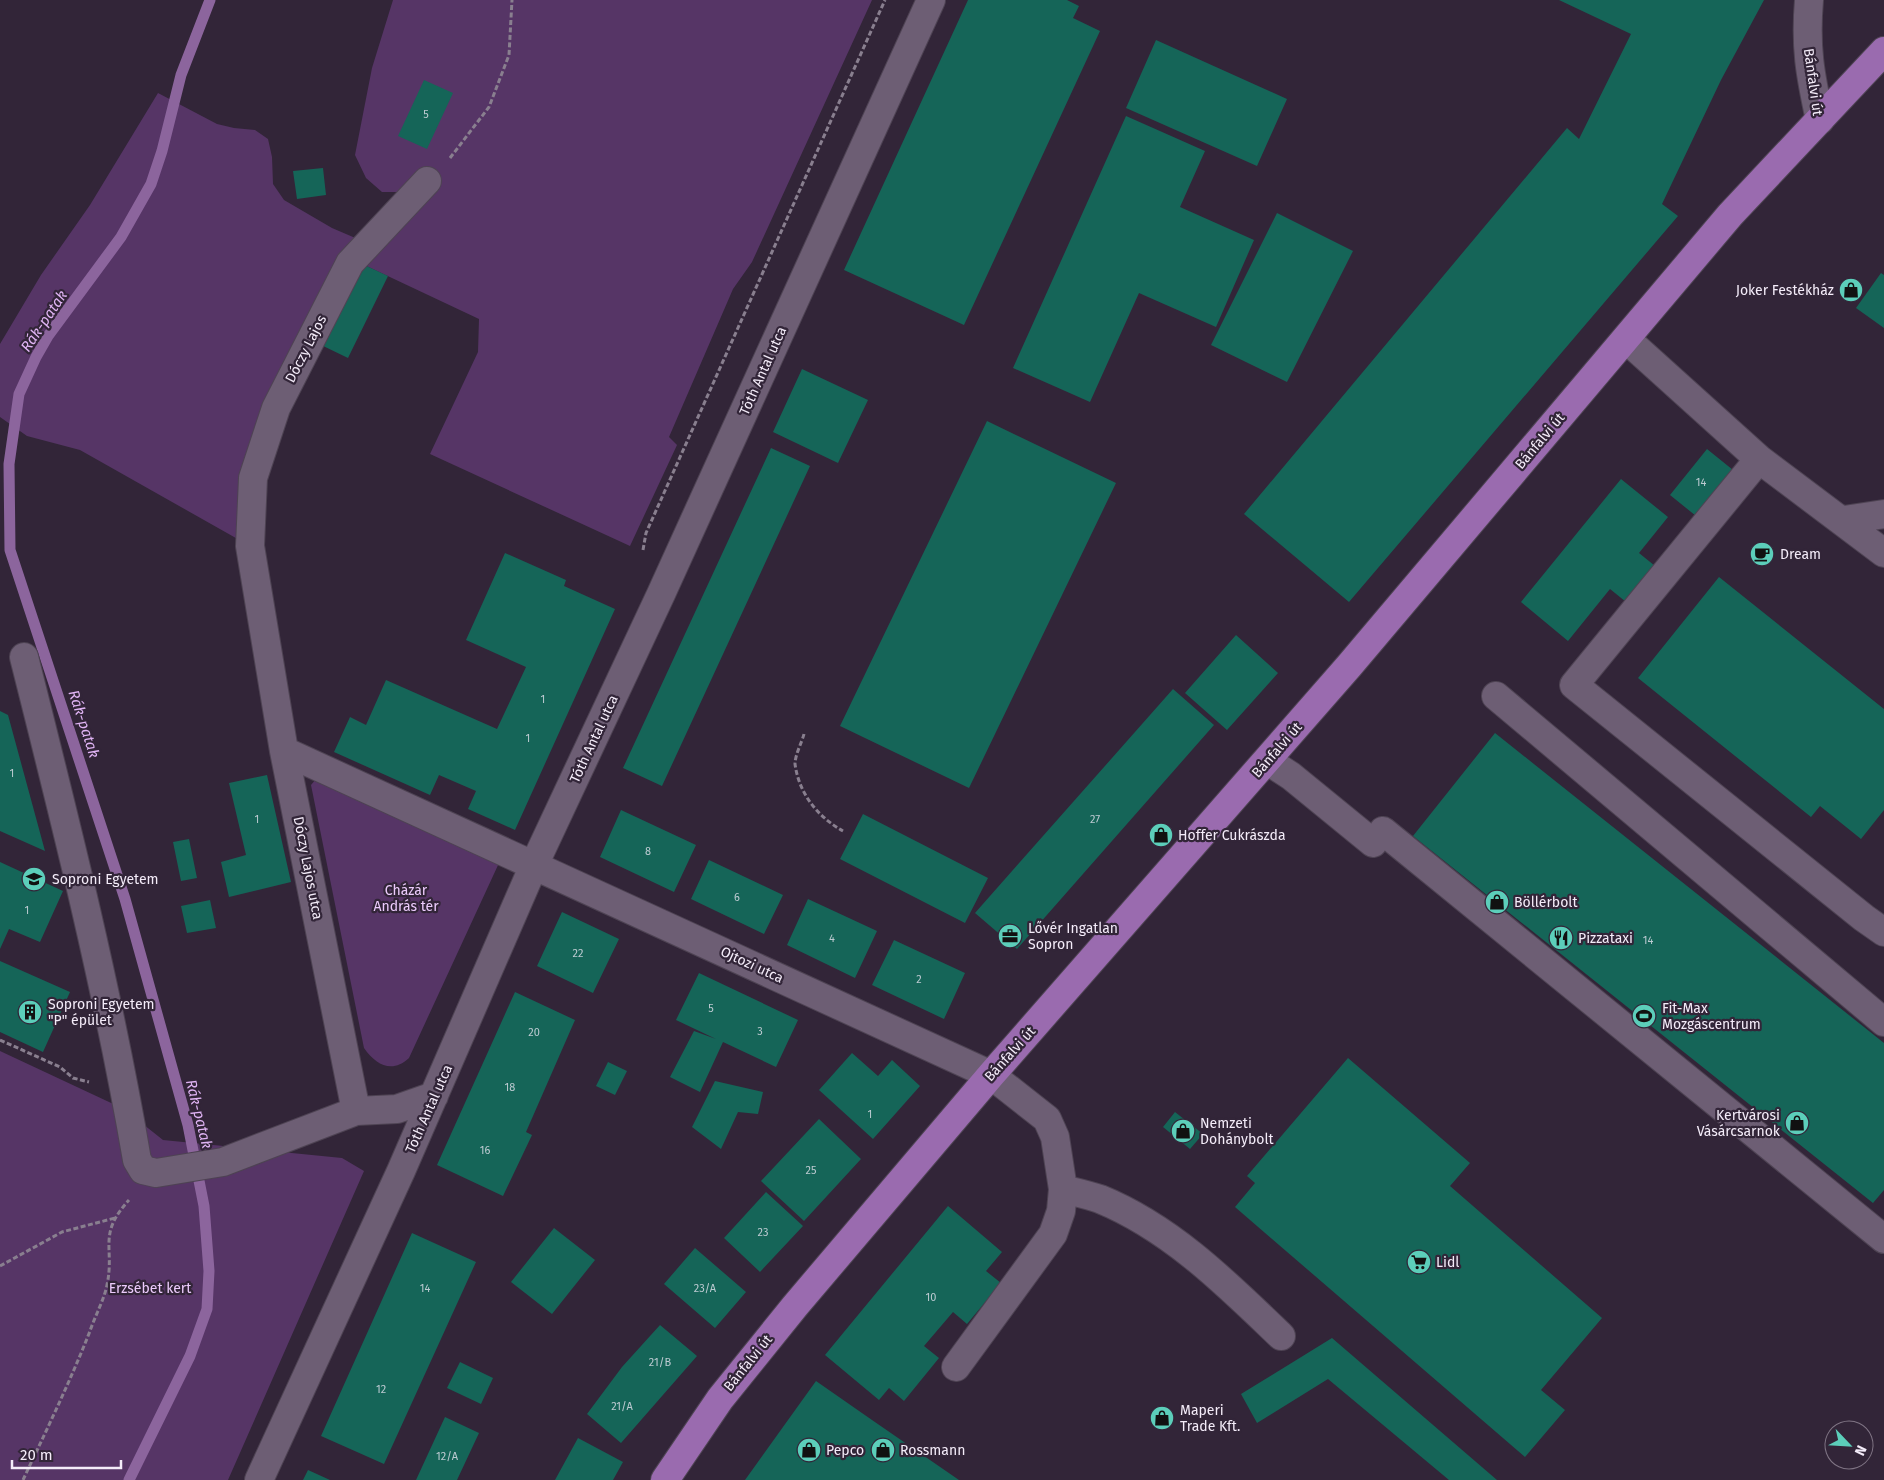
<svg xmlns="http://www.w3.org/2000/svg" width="1884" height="1480" viewBox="0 0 1884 1480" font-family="'Fira Sans',sans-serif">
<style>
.green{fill:#563566}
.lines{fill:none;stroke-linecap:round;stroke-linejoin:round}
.stream{stroke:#8c659d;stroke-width:11}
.building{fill:#156558}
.minor-casing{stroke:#4e4353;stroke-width:30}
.major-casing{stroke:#4e4353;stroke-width:30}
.path{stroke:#897f8f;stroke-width:3;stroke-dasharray:5 2.5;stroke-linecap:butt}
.minor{stroke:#6d5e74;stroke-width:28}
.major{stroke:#9a6baf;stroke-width:28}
.labels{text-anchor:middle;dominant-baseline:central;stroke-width:4.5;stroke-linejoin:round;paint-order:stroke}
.number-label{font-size:11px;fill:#bccad1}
.street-label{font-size:14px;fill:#f4ecf9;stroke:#322538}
.poi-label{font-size:14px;fill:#f4ecf9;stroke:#322538;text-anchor:start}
.park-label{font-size:14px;fill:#eccbfc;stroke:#322538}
.water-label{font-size:15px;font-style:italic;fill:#e0b4f4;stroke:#322538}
</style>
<rect width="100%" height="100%" fill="#322538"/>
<!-- green -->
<path class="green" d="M 393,0 L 872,0 L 752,262 L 733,289 L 669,437 L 677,445 L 630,546 L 430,454 L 478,352 L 479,319 L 358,262 L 276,408 L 250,546 L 80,450 L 27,436 L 0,417 L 0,344 L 41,275 L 90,205 L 158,93 L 217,124 L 234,128 L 255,130 L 268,139 L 272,157 L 273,184 L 284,200 L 332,228 L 367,243 L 403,192 L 382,192 L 366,178 L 355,155 L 372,68 Z
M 316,779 L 499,863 L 409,1058 C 392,1074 376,1065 364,1048 L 311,785 Z
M 0,1051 L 124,1109 L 163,1140 L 342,1158 L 364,1171 L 228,1480 L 0,1480 Z"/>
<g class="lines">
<!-- stream -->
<path class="stream" d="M 129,1480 L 190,1356 L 207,1309 L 209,1271 L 204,1206 L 188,1125 L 125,899 L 10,550 L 9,464 L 19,394 L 36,357 L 48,336 L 121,237 L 151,184 L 162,151 L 181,75 L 210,0"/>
</g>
<!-- building -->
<path class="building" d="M 968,0 L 1067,0 L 1079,6 L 1073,18 L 1100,31 L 964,325 L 844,270 Z
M 1559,0 L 1764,0 L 1721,80 L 1662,204 L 1678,216 L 1349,602 L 1244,514 L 1567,128 L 1579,139 L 1631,34 Z
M 1156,40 L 1287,99 L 1257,166 L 1126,108 Z
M 424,80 L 453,93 L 427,149 L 398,136 Z
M 1126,116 L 1205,151 L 1180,207 L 1254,240 L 1216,327 L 1139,293 L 1090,402 L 1013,368 Z
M 323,168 L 326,195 L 297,199 L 293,171 Z
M 1277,213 L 1353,251 L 1287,382 L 1211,345 Z
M 358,262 L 388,276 L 348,358 L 319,344 Z
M 1881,273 L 1884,275 L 1884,328 L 1856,308 Z
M 802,369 L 868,400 L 838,463 L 773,432 Z
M 987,421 L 1116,483 L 969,788 L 840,726 Z
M 771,448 L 810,466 L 662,786 L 623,768 Z
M 1707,449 L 1733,470 L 1696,516 L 1670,495 Z
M 1621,479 L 1668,517 L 1639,553 L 1660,570 L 1631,606 L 1610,589 L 1568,641 L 1521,602 Z
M 505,553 L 566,580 L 564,586 L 615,609 L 515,830 L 468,809 L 476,791 L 439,775 L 430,795 L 334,752 L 350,717 L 366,725 L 386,680 L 497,729 L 526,667 L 466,640 Z
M 1719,577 L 1884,709 L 1884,810 L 1861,839 L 1820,806 L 1811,817 L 1638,678 Z
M 1236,635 L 1278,673 L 1227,730 L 1185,693 Z
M 1173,689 L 1214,725 L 1017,949 L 975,913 Z
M 0,711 L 8,715 L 45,851 L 0,831 Z
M 1495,733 L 1884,1043 L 1884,1190 L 1873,1203 L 1413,836 Z
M 267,775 L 291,882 L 229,897 L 221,862 L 246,855 L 229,783 Z
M 621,810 L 696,845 L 674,892 L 600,857 Z
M 863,814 L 988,878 L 965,923 L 840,859 Z
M 189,839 L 197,878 L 181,881 L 173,842 Z
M 709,860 L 783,895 L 764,934 L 691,899 Z
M 0,862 L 63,891 L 40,942 L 9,929 L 0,949 Z
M 808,899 L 877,931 L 855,978 L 787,945 Z
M 210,900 L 216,928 L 187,933 L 181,906 Z
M 562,912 L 619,939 L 593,993 L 537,966 Z
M 894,940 L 965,973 L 944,1019 L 872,985 Z
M 0,961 L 70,992 L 43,1052 L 0,1032 Z
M 699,973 L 798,1020 L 776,1067 L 723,1042 L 700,1092 L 670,1077 L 694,1031 L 716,1039 L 676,1020 Z
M 515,992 L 575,1020 L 526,1132 L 532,1135 L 503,1196 L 437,1165 Z
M 852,1053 L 878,1076 L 892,1060 L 920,1086 L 873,1139 L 819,1090 Z
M 1348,1058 L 1470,1163 L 1450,1186 L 1602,1318 L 1541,1390 L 1565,1410 L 1525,1457 L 1235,1207 L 1255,1183 L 1247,1176 Z
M 608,1062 L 627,1071 L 615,1095 L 596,1086 Z
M 715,1081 L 763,1092 L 758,1114 L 738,1112 L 721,1149 L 692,1127 Z
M 1175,1112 L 1203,1134 L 1190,1149 L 1163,1127 Z
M 819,1119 L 861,1159 L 804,1221 L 761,1181 Z
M 766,1192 L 803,1226 L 760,1272 L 724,1238 Z
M 948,1206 L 1002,1252 L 986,1271 L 1001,1283 L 967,1324 L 953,1312 L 924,1346 L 939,1358 L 904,1401 L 889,1388 L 879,1400 L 825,1355 Z
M 554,1228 L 595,1260 L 552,1314 L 511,1282 Z
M 412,1233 L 476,1262 L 384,1464 L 321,1436 Z
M 695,1248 L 746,1292 L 715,1328 L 664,1284 Z
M 660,1325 L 697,1356 L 621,1443 L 587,1414 L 622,1367 Z
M 1332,1338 L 1497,1480 L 1449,1480 L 1328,1379 L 1257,1423 L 1241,1394 Z
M 460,1362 L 493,1378 L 481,1404 L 447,1388 Z
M 816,1381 L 872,1420 L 959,1480 L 745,1480 Z
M 445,1417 L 479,1433 L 457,1480 L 416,1480 Z
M 578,1438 L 623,1462 L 613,1480 L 555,1480 Z
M 308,1470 L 330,1480 L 303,1480 Z"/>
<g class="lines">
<!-- minor casing -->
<g class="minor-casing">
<path id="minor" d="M 1809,0 C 1805,47 1810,74 1820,120
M 427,181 L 350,263 L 276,408 L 253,478 L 250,546 L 284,751 L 356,1111 L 397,1109 L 434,1096
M 1626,339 L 1759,459 L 1884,553
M 1759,459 L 1574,685 L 1864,918 L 1884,932
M 1844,520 L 1884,514
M 24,657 C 66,824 108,990 137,1160 L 143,1170 L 156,1173 L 223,1162 L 356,1111
M 1496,696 L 1884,1022
M 284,751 L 991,1075 L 1047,1119 L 1055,1137 L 1063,1189 L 1061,1211 L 1053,1234 L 956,1367
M 1268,761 L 1291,776 L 1373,843
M 1383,831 L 1884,1239
M 1063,1189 C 1075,1192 1088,1195 1100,1199 C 1171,1228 1227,1284 1281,1336
M 259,1480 L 401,1171 L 534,865 L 661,594 L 931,0"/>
</g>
<!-- major casing -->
<g class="major-casing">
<path id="major" d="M 665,1480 L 720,1399 L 795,1306 L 991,1075 L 1349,666 L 1730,215 L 1884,51"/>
</g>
<!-- path -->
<path class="path" d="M 450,158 L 489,107 L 509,55 L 512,0
M 643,550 L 646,533 L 885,0
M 804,734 C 802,742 795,755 795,764 C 799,794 818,817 843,831
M 0,1040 L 60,1067 L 73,1078 L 89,1082
M 0,1266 L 62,1232 L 115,1218
M 23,1480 C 46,1431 70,1382 90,1331 C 95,1316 104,1300 107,1285 C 115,1247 97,1235 129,1200"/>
<!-- minor -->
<use href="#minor" class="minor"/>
<!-- major -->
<use href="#major" class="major"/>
</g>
<!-- icons -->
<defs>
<g id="shop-disc" transform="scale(1.25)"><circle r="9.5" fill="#5cceba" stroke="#322538"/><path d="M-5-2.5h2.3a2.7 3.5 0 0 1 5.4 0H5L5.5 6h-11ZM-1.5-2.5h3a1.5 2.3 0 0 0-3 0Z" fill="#111"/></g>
<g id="cafe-disc" transform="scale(1.25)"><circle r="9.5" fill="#5cceba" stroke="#322538"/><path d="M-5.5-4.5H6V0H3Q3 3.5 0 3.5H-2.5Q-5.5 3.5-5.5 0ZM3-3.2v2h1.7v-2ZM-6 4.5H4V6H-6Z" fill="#111"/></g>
<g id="university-disc" transform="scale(1.25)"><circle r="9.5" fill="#5cceba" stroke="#322538"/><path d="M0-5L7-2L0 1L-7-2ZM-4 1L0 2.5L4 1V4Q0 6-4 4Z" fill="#111"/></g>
<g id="office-disc" transform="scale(1.25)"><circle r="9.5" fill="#5cceba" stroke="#322538"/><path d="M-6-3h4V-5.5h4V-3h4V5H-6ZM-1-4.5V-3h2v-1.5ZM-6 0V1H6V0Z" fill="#111"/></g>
<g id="restaurant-disc" transform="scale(1.25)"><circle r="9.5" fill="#5cceba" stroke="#322538"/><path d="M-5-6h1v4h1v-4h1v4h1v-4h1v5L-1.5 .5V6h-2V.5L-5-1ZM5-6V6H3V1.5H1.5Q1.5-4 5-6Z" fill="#111"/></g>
<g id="building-disc" transform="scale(1.25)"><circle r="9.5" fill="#5cceba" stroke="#322538"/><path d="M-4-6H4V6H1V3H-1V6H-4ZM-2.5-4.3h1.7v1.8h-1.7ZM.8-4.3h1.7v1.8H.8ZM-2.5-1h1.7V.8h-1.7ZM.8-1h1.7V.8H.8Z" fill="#111"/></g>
<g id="stadium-disc" transform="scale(1.25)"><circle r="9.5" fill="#5cceba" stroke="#322538"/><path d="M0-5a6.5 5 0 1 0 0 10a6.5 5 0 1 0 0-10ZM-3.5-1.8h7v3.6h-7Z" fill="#111"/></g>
<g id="supermarket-disc" transform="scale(1.25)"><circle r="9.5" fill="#5cceba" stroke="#322538"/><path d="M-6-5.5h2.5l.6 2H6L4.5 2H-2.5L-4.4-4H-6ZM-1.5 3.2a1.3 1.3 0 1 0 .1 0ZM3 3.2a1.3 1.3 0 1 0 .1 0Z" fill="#111"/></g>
</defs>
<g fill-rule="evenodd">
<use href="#shop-disc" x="1851" y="290"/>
<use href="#cafe-disc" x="1762" y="554"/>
<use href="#shop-disc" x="1161" y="835"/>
<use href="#university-disc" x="34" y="879"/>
<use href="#shop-disc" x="1497" y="902"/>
<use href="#office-disc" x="1010" y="936"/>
<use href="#restaurant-disc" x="1561" y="938"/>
<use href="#building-disc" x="30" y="1012"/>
<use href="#stadium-disc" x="1644" y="1016"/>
<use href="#shop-disc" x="1797" y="1123"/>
<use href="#shop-disc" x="1183" y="1131"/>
<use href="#supermarket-disc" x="1419" y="1262"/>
<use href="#shop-disc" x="1162" y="1418"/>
<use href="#shop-disc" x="809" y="1450"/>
<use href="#shop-disc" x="883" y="1450"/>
</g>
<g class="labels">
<!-- number labels -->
<g class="number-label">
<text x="426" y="114">5</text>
<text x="1701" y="482">14</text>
<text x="543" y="699">1</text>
<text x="528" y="738">1</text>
<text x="12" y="773">1</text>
<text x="257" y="819">1</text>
<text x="1095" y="819">27</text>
<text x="648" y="851">8</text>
<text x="737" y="897">6</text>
<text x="27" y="910">1</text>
<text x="832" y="938">4</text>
<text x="1648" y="940">14</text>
<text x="578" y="953">22</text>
<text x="919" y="979">2</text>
<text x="711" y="1008">5</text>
<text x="760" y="1031">3</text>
<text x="534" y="1032">20</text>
<text x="510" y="1087">18</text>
<text x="870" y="1114">1</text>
<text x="485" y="1150">16</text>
<text x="811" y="1170">25</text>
<text x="763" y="1232">23</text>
<text x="425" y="1288">14</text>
<text x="705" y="1288">23/A</text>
<text x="931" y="1297">10</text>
<text x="660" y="1362">21/B</text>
<text x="381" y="1389">12</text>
<text x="622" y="1406">21/A</text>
<text x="447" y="1456">12/A</text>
</g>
<!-- street labels -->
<g class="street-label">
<text transform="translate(1813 82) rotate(82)">Bánfalvi út</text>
<text transform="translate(306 349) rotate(-63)">Dóczy Lajos</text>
<text transform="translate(763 371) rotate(-66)">Tóth Antal utca</text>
<text transform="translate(1540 441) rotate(-50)">Bánfalvi út</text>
<text transform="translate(594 739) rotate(-65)">Tóth Antal utca</text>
<text transform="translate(1277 750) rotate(-49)">Bánfalvi út</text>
<text transform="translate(308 868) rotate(79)">Dóczy Lajos utca</text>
<text transform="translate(752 965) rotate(25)">Ojtozi utca</text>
<text transform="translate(1010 1054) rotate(-48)">Bánfalvi út</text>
<text transform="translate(429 1109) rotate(-66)">Tóth Antal utca</text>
<text transform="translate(748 1363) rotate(-51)">Bánfalvi út</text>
</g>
<!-- poi labels -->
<g class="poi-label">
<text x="1834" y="290" text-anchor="end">Joker Festékház</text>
<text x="1780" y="554">Dream</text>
<text x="1178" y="835">Hoffer Cukrászda</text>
<text x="52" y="879">Soproni Egyetem</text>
<text x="1514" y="902">Böllérbolt</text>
<text x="1028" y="928">Lővér Ingatlan<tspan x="1028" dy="16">Sopron</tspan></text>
<text x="1578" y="938">Pizzataxi</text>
<text x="48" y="1004">Soproni Egyetem<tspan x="48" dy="16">"P" épület</tspan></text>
<text x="1662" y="1008">Fit-Max<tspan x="1662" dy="16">Mozgáscentrum</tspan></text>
<text x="1780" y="1115" text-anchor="end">Kertvárosi<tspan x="1780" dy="16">Vásárcsarnok</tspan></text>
<text x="1200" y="1123">Nemzeti<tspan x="1200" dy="16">Dohánybolt</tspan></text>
<text x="1436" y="1262">Lidl</text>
<text x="1180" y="1410">Maperi<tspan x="1180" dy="16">Trade Kft.</tspan></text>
<text x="826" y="1450">Pepco</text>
<text x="900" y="1450">Rossmann</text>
</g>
<!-- park labels -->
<g class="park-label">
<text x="406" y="890">Cházár<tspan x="406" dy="16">András tér</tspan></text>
<text x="150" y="1288">Erzsébet kert</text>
</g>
<!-- water labels -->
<g class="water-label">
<text transform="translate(44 321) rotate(-56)">Rák-patak</text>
<text transform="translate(84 724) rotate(72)">Rák-patak</text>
<text transform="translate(199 1114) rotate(76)">Rák-patak</text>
</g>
</g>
<!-- north arrow -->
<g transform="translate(1849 1445) rotate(115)"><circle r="24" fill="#322538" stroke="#807585"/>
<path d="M0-4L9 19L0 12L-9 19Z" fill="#5cceba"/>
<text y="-8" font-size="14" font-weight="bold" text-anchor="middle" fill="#f4ecf9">N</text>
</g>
<!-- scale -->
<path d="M12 1460v8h109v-8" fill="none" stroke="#f4ecf9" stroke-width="2.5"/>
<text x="20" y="1460" font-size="15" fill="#f4ecf9" stroke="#322538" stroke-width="4" paint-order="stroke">20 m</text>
</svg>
